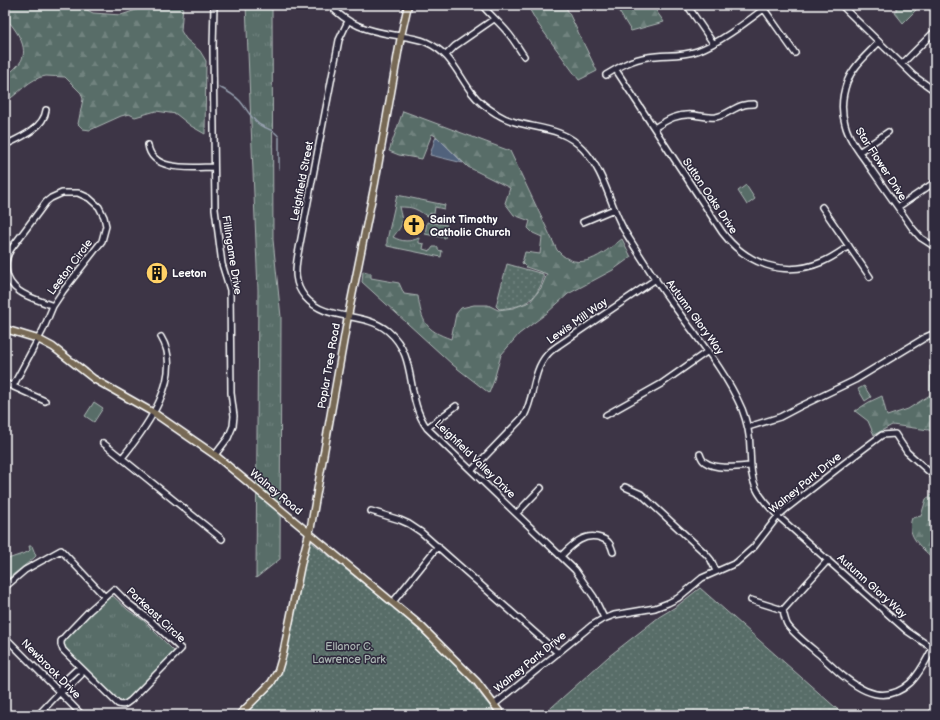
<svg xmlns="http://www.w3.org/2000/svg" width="940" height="720" viewBox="0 0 940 720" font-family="'Balsamiq Sans',sans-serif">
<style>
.grass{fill:url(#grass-tufts);stroke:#acb6b4}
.forest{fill:url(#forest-firs);stroke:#acb6b4}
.park{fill:url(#park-dots);stroke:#acb6b4}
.garden{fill:#586d68;stroke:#acb6b4}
.water{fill:#51627c;stroke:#97a1b0}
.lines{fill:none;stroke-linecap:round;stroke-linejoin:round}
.stream{stroke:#97a1b0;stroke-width:1.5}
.minor-casing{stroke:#fff;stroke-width:8}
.major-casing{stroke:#fff;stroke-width:9}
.minor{stroke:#2f2a3d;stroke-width:5}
.major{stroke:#776954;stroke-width:6}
.labels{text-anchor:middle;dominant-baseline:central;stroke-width:3;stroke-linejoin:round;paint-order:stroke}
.street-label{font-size:11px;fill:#fff;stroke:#2f2a3d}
.poi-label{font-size:11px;font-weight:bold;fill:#fff;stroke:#2f2a3d;text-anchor:start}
.park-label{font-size:11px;fill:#acb6b4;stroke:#2f2a3d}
</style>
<defs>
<pattern id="grass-tufts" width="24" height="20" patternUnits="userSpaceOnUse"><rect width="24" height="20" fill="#586d68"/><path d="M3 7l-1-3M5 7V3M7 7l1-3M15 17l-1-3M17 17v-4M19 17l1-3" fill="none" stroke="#71837f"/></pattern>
<pattern id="forest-firs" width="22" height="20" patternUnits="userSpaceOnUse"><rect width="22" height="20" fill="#586d68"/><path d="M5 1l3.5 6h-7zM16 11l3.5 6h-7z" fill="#71837f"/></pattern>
<pattern id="park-dots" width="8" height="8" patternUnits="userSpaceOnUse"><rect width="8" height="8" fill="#586d68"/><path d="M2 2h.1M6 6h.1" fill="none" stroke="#71837f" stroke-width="1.8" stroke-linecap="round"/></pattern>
</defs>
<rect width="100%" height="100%" fill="#3d3546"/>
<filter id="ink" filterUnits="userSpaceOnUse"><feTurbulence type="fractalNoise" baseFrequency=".025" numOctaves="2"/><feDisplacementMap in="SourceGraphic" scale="8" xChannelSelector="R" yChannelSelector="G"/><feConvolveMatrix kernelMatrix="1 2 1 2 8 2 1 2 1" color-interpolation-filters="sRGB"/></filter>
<g filter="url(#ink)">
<!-- grass -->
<path class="grass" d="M 246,5 L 272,5 L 273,240 L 281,317 L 280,559 L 256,578 L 258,290 Z
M 397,195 L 445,205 L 444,209 L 435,207 L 434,214 L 430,213 L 429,216 C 423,215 422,212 417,210 C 412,207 405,207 399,207 C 403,224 404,223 393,237 C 402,242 410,242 419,238 L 419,243 L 424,244 L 423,249 L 430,251 L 433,247 L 438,247 L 438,250 L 442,251 L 441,257 L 387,246 L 387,240 Z
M 427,222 L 447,225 L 445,238 L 425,234 Z
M 29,546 L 32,546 L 36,556 L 34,558 L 5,581 L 5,575 L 8,567 L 5,567 L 5,560 L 28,552 L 30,550 Z
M 111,594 L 128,610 L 144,621 L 175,652 L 127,699 L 123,701 L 117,699 L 64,647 L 63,644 L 65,640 Z"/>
<!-- forest -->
<path class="forest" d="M 5,5 L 77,5 L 93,13 L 121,15 L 151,5 L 183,5 L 181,31 L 186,39 L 200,51 L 206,61 L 205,134 L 191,126 L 176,114 L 156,111 L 135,117 L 129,114 L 121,116 L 90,130 L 83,129 L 78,124 L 83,99 L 81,93 L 65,77 C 59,77 52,76 46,76 C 29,78 19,94 5,102 L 5,76 C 9,73 14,70 17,66 C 33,51 16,30 5,17 Z
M 527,5 L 565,5 L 597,71 L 579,80 L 538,24 Z
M 615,5 L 652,5 L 664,22 L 631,31 Z
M 898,5 L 921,5 L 903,23 L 895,13 Z
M 403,111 L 510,151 L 557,250 C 579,275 602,254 622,239 L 631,257 L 613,270 L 568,294 L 547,313 L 519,334 L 501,355 L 493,383 L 489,393 L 453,365 L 362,282 L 363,271 L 371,273 L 371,278 L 399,283 L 404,294 L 418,296 C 422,322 425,330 451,339 L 456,314 L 461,308 L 474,305 L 488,305 L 498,310 L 513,308 L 530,302 L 541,288 L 547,274 L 526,267 L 522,263 L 525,252 L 540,254 L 542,237 L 533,233 L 528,228 L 530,221 L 514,215 L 505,203 L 510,188 L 468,167 L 437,137 L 432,134 L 422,159 L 399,155 L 389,151 Z
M 934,362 L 935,362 L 935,435 L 929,430 L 892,425 L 874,435 L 868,421 L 855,411 L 869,402 L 882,396 L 887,416 L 908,409 L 930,395 L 930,366 Z
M 933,494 L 935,496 L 935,560 C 923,549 905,536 912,518 L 921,516 L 926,499 Z"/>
<!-- park -->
<path class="park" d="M 507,264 L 543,274 C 544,279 542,282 540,287 C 531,305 517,307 499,309 L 496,306 Z
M 309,540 L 390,605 L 440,649 L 465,675 L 497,715 L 243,715 L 279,671 Z
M 700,588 L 844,715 L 543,715 L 608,657 L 659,617 L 677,606 Z"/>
<!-- garden -->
<path class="garden" d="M 746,185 L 755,199 L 747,205 L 738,191 Z
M 864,386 L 871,397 L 865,401 L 858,389 Z
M 94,402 L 103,408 L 94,422 L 85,416 Z"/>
<!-- water -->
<path class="water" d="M 437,137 L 463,163 L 430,155 L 435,139 Z"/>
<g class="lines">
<!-- stream -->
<path class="stream" d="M 219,87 C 227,91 234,95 240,101 C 247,109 251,119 260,125 C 267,129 275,130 279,137 L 279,169"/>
<!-- minor casing -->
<g class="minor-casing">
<path id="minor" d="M 214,5 L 213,48 L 215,209 L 222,264 L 230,290 L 231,393 L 234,416 L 233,426 L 228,438 L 215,455
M 330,5 C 347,25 369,31 394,35 C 405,37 416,38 426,42 C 451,53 457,73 472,93 C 478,101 487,108 497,114 C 523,131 558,122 583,149 C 605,172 609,203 624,230 C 639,254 655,280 672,303 C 697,338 725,370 742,409 C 747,422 750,435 750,448 C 751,462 750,475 756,488 C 761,499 770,508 778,516 L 907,631 L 935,650
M 482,5 C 490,15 500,23 508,33 C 514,40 519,49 524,56
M 687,5 L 713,43
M 841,5 L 914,76 L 935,91
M 764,9 L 795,53
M 348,21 L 339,40 L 298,254 C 295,270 294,284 305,297 C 326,322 364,311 388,331 C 419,357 404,396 427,428 L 575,570 L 594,597 L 604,618
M 879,42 C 867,55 853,66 847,82 C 842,96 841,111 845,124 C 849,141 862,155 871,169 C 885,189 899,209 913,229 L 921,238 L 935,247
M 446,55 L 455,46 L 494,19
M 902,64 L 935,31
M 616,70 L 722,232 C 746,264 784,278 822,262 C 832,258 840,252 849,246
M 606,75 C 619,67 632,59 648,57 C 664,54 680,57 697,51 C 720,43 749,20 769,5
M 654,128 C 667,120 678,113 694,115 C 702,116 708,118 716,117 C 727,115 734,107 744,105 C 747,104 751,104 754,104
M 5,145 C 20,138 44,128 46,110
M 148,145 C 152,173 194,167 214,167
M 859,152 L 888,132
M 822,207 L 870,277
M 898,207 L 935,182
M 583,222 L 614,209
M 5,383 L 45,401
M 13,386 L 43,330 L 53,306 L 63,291 L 102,241 L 106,226 L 104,217 L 99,207 L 89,198 L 78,193 L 62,193 L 51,198 L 46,202 L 11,249 C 2,263 5,281 19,291 C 28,298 42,301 53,306
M 606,415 L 661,384 L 708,351
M 748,427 L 780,417 L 799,407 L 855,380 L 926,337 L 935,333
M 427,428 L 456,406
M 103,443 L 222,539
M 700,454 C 701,457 703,461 705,462 C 716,470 738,467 750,466
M 122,458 C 146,428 185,376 161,337
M 472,470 L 524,416 C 535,396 532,372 547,355 C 550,351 555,348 559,345 L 656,279
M 625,487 L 641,494 L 706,554 L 711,560 L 716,571
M 371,511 L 400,520 L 409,524 L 421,532 L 558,653
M 517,513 L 541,488
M 561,556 C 572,545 584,532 601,538 C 604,539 607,540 609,543 C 611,545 612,549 613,552
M 5,587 L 25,570 L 61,550 L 105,597
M 114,589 L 128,603 L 149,619 L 181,649 L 131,700 C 126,704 124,706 118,704 L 68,655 L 63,650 L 61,645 L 61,641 L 65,636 L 89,611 Z
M 751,600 L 783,610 L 828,560
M 393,602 L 438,546
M 783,610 C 784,614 785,620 787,624 C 791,632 813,649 821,656 C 845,678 877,713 910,683 C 921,673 928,656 935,644
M 5,637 L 82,715
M 495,704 L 591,626 L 601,620 L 614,615 L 655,608 L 668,603 L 678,598 L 702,578 L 736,563 L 754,547 L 778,516 L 787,508 L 846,462 L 882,435 L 895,434 L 907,452 L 935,477
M 38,715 L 60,692 L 68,688 L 81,675 L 82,669 L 76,670 L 62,683 L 60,692"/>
</g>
<!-- major casing -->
<g class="major-casing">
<path id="major" d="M 5,329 L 38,339 L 53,347 L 94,379 L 154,413 L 215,455 L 421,626 L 477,682 L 502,715
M 239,715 L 271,683 L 278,671 L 283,654 L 302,560 L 311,526 L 348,316 L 375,183 L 401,36 L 408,5"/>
</g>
<!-- minor -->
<use href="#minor" class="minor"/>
<!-- major -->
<use href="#major" class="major"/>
</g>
</g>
<!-- icons -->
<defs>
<g id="church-disc" transform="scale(1.15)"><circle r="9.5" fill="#ffd166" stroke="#2f2a3d"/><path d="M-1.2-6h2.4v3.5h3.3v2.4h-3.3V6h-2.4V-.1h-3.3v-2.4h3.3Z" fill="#111"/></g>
<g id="building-disc" transform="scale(1.15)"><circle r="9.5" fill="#ffd166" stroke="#2f2a3d"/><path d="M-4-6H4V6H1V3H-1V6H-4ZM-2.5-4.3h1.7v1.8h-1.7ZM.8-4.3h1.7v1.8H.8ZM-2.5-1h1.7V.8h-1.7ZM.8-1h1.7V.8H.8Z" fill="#111"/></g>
</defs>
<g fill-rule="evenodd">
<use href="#church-disc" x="414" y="225"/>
<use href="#building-disc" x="157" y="273"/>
</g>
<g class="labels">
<!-- street labels -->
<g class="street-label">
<text transform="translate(881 164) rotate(57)">Star Flower Drive</text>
<text transform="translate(302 181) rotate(-79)">Leighfield Street</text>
<text transform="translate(710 196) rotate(56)">Sutton Oaks Drive</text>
<text transform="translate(232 255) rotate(81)">Fillingame Drive</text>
<text transform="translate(70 267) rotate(-53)">Leeton Circle</text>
<text transform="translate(695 317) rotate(54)">Autumn Glory Way</text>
<text transform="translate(577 321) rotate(-35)">Lewis Mill Way</text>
<text transform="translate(329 366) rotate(-80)">Poplar Tree Road</text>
<text transform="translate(475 459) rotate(44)">Leighfield Valley Drive</text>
<text transform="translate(805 483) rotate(-39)">Walney Park Drive</text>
<text transform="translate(276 492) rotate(40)">Walney Road</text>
<text transform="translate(872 586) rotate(42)">Autumn Glory Way</text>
<text transform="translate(156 615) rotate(43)">Parkeast Circle</text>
<text transform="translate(530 662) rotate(-39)">Walney Park Drive</text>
<text transform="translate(51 669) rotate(45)">Newbrook Drive</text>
</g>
<!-- poi labels -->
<g class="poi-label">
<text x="430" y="219">Saint Timothy<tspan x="430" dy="13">Catholic Church</tspan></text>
<text x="172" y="273">Leeton</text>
</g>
<!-- park labels -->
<g class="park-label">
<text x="349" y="646">Ellanor C.<tspan x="349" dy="13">Lawrence Park</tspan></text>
</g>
</g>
<!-- margin -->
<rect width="940" height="720" fill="none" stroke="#2f2a3d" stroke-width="20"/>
<rect x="10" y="10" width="920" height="700" fill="none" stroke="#fff" stroke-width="1.5" filter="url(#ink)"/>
</svg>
